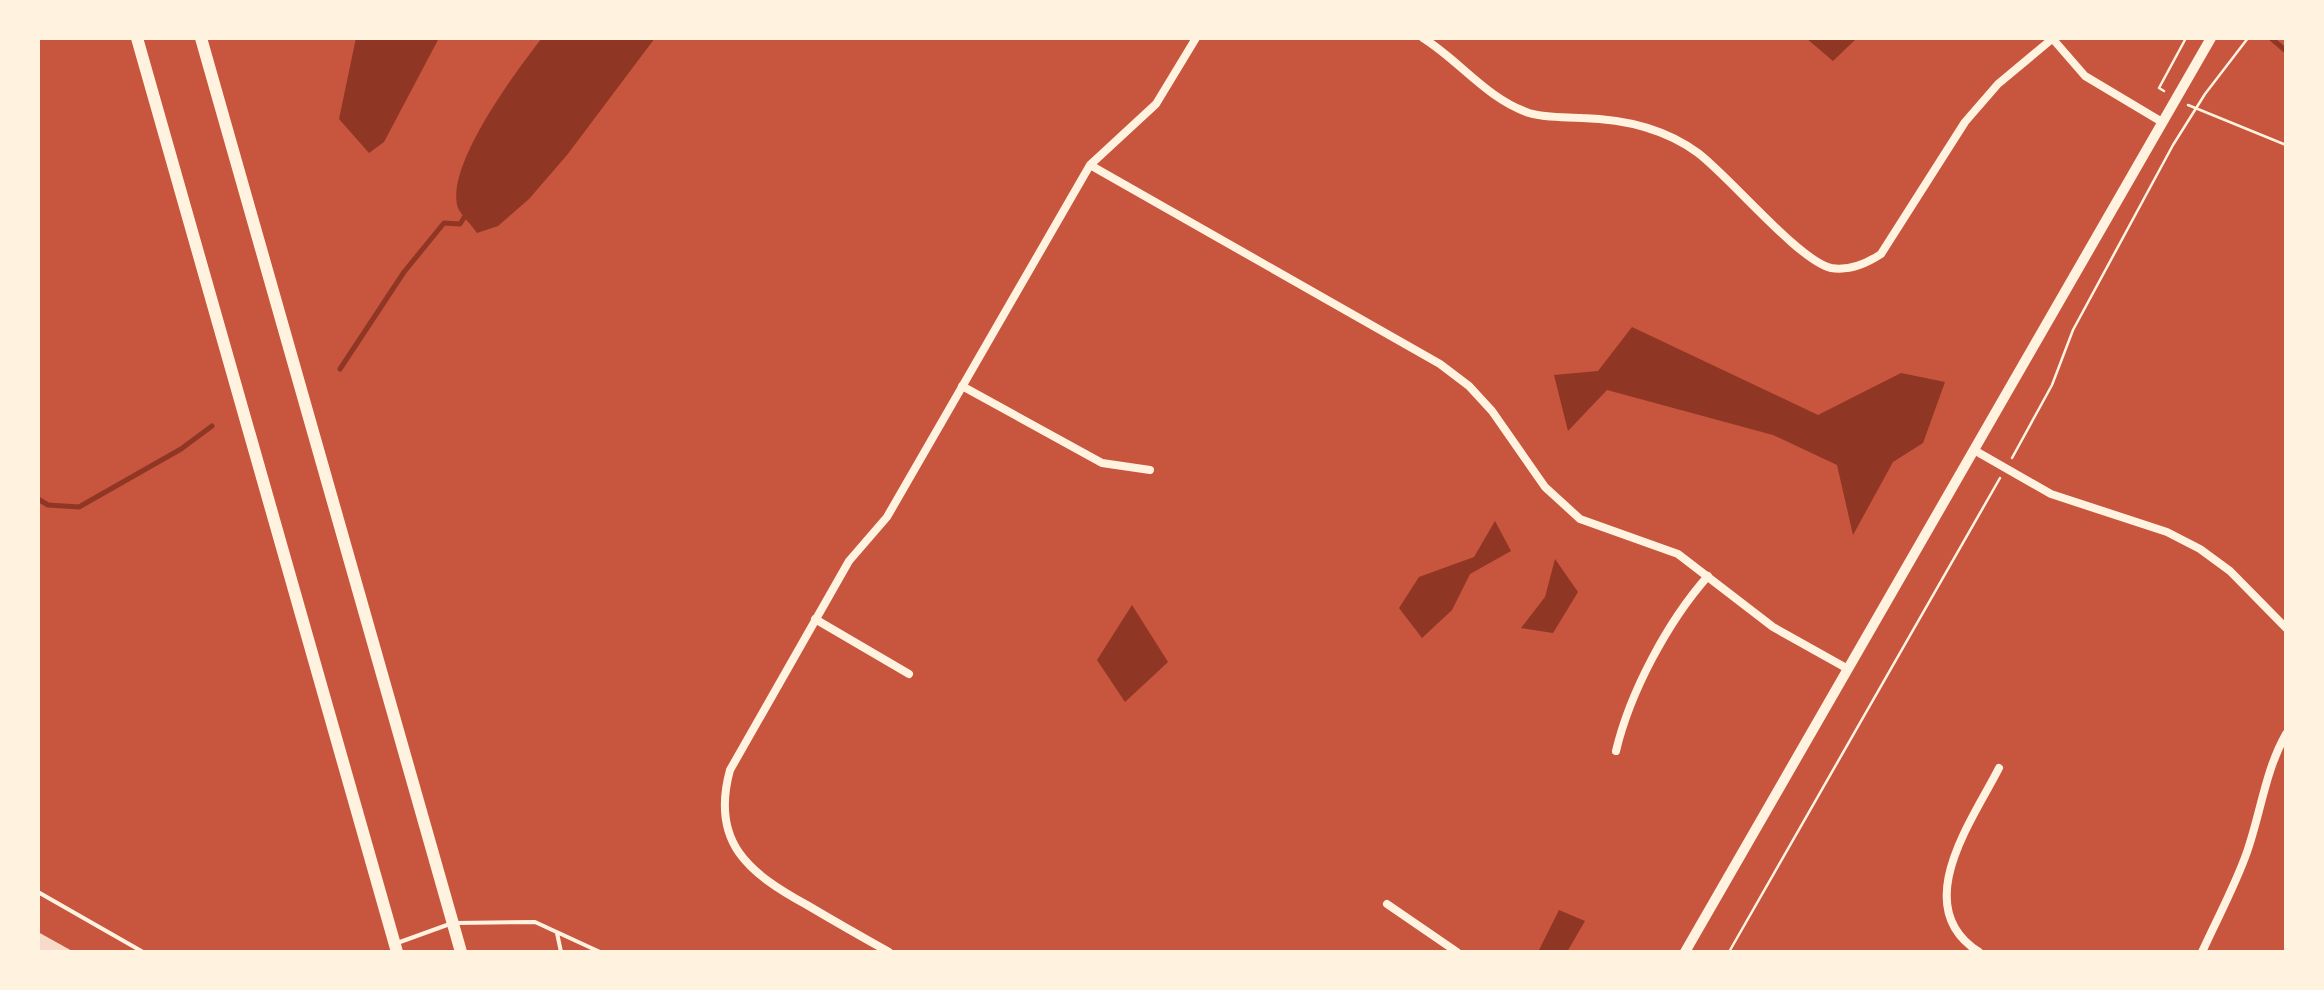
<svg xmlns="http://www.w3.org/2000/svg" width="2324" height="990" viewBox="0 0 2324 990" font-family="'Work Sans',sans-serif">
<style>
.water{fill:#8f3625}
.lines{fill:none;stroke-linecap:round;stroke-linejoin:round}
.stream{stroke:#8f3625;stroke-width:5}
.building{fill:#f7dbc8}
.path{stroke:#fff3e0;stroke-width:2.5}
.service{stroke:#fff3e0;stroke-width:4}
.minor{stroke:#fff3e0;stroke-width:8}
.tertiary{stroke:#fff3e0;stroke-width:10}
.primary{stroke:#fff3e0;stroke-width:12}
</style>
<rect width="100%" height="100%" fill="#c8553d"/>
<!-- water -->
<path class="water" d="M 356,38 L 439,38 L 384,142 L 369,153 L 339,119 Z
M 542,38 L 655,38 L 567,155 L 529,199 L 498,226 L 477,233 C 472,225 461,215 458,208 C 444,167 517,70 542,38 Z
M 1806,38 L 1857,38 L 1833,61 Z
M 1632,327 L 1818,415 L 1901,373 L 1945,382 L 1923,443 L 1893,462 L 1853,535 L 1837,465 L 1773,435 L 1607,390 L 1568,431 L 1554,375 L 1598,371 Z
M 1495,521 L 1511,551 L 1470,574 L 1452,610 L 1422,638 L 1399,608 L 1419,577 L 1474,557 Z
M 1555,559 L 1578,592 L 1553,633 L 1521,628 L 1545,597 Z
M 1132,605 L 1168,662 L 1125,702 L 1097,660 Z
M 1559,910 L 1585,921 L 1567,952 L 1538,952 Z"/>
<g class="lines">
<!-- stream -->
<path class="stream" d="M 2272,39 L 2286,51
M 340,369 L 404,272 L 444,223 L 460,224 L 469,210
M 38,499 L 48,505 L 79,507 L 181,449 L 212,426"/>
</g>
<!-- building -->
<path class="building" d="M 38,932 L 74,952 L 38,952 Z"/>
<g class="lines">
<!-- path -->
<path class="path" d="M 2164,91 L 2159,88 L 2186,38
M 2188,105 L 2286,145
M 2012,458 L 2052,385 L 2073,330 L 2173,145 L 2205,94 L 2248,38
M 1729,952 L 2000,478"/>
<!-- service -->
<path class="service" d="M 38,892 L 143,952
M 456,923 L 535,922 L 600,952
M 557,933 L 561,952
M 400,942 L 447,925"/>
<!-- minor -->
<path class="minor" d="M 1423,38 C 1460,61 1486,98 1529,113 C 1545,118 1564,117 1582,118 C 1623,119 1664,128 1698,153 C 1731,178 1798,260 1831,268 C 1849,271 1866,264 1881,254 L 1965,122 L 1998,84 L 2052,39
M 2052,38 L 2085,76 L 2162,122
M 1090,165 L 1440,364 L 1469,386 L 1492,411 L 1545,487 L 1580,519 L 1678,554 L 1773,627 L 1848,669
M 962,386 L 1102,463 L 1150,470
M 1974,450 L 2051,494 L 2167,532 L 2200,549 L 2230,571 L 2286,628
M 815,619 L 909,674
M 1616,751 C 1630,692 1668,621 1708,576
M 1387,904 L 1457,952
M 889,952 C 862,937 834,921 807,905 C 749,873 710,843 730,770 L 849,561 L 887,517 L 1090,165 L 1156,104 L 1196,38
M 1979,952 C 1908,907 1972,821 1999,768
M 2202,952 C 2217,919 2235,886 2247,852 C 2261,812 2265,771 2286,734"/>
<!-- tertiary -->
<path class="tertiary" d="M 1685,952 L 2211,38"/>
<!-- primary -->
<path class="primary" d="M 137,38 L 397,952
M 201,38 L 461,952"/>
</g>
<!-- border -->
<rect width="2324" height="990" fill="none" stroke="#fff3e0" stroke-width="80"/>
</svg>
